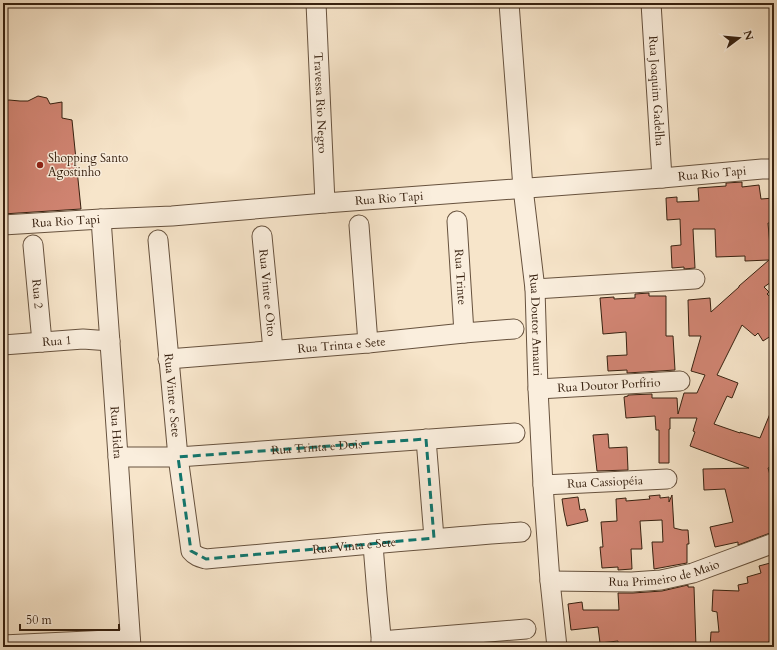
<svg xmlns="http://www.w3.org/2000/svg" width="777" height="650" viewBox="0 0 777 650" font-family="Cardo,serif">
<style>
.building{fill:#d18573;stroke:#372110}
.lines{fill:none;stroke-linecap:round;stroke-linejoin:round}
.minor-casing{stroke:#67523e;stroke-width:21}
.minor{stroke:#faeedd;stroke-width:19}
.marked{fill:none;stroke:#0f766e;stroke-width:3;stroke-dasharray:8 5;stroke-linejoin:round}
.poi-dot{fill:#8f2418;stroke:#faeedd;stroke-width:1.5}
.labels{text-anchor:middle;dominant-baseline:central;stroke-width:3;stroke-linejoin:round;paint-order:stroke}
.street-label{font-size:12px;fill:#372110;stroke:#faeedd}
.poi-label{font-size:12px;fill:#372110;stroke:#faeedd;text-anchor:start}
</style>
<rect width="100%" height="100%" fill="#f7e5ca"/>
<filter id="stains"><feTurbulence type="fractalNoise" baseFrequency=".005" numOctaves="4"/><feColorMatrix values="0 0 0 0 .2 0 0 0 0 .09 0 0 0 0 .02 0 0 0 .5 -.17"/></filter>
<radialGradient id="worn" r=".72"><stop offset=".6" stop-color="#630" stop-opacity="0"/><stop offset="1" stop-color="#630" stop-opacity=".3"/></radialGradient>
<!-- building -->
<path class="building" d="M 38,96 L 47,98 L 50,104 L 62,102 L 62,118 L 72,120 L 81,209 L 3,214 L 3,101 L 9,100 L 20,101 L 28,101 Z
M 742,182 L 742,187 L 759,185 L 761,199 L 774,198 L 774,223 L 768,223 L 771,258 L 774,256 L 774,270 L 770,274 L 774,280 L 764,287 L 769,292 L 767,294 L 774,301 L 774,334 L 763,341 L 758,333 L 755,336 L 742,325 L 717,375 L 738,383 L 732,398 L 727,396 L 714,424 L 740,433 L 740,432 L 760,438 L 774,404 L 774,465 L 768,468 L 774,489 L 774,532 L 770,533 L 738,545 L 738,542 L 715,547 L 710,527 L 733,522 L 725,489 L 704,490 L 703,469 L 749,468 L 690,446 L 695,432 L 693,431 L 697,418 L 670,418 L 670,429 L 669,429 L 669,463 L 659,463 L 659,430 L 656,430 L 655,416 L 626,418 L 624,397 L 628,396 L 628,395 L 652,394 L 652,398 L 677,398 L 678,414 L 684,393 L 697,393 L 705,375 L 691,371 L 701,336 L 689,336 L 688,300 L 710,298 L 711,312 L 739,287 L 739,286 L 769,260 L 745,261 L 745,256 L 716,257 L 715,229 L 693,229 L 695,268 L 684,269 L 684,267 L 672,268 L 671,246 L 681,245 L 680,219 L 667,220 L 666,198 L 677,197 L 677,202 L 699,201 L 698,188 L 726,186 L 726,183 Z
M 649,293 L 649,296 L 666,296 L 666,336 L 673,336 L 675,370 L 627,373 L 627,370 L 608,371 L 607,356 L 627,355 L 626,332 L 603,334 L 600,298 L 614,297 L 614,299 L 635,298 L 635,294 Z
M 608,434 L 609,448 L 627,447 L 628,470 L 597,471 L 593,435 Z
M 660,495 L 660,498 L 669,497 L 669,502 L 672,495 L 674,528 L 682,530 L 688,530 L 689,544 L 687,544 L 687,563 L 654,569 L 652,542 L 663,542 L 662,520 L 640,521 L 642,549 L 631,549 L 632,569 L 618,570 L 618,567 L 602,568 L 600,547 L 603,547 L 601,522 L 617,521 L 616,499 L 626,498 L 626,501 L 650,499 L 649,496 Z
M 578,497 L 580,510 L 585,509 L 588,521 L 567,526 L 564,512 L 562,499 Z
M 774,562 L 774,641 L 768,642 L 769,647 L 758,647 L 757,646 L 740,647 L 710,647 L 711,632 L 719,632 L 717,612 L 712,611 L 713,590 L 739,591 L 738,585 L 748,583 L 747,577 L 761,573 L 759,566 Z
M 688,585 L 688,587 L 694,587 L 696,647 L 618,647 L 618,641 L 600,643 L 598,627 L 571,630 L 568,604 L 582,602 L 583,610 L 619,610 L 618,593 L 633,593 L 662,591 Z"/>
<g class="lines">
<!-- minor casing -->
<g class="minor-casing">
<g id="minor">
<path id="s1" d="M 316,3 L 325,203"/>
<path id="s2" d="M 509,3 L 523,188 L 535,289 L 538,389 L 543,485 L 550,581 L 557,647"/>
<path id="s3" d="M 651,3 L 662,178"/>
<path id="s4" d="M 101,219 L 114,398 L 131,647"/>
<path id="s5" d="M 457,221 L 464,333"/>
<path id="s6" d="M 3,225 L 101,219 L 172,216 L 325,203 L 662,178 L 762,169 L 774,169"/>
<path d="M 359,225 L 368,343"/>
<path id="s7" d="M 262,236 L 273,350"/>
<path id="s8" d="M 158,240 L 178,457 L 191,551 C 195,556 199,557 206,559 C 311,550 416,539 521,532"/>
<path id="s9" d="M 33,245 L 42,342"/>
<path d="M 535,289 L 695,279"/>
<path id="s10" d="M 3,345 L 83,339 L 110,341"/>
<path id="s11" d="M 168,359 L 368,343 L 464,333 L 514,329"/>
<path id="s12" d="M 538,389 L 680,381"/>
<path d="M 426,439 L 434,538"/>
<path id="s13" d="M 118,457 L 178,457 L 515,433"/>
<path id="s14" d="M 543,485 L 667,479"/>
<path d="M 373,545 L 377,594 L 382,647"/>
<path id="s15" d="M 550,581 L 632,582 L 661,580 L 693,573 L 774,543"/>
<path d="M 381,641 L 526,629"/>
<path d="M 3,645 L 130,639"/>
</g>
</g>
<!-- minor -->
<use href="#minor" class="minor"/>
</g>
<!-- marked area -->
<path class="marked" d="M 426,439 L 434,538 L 206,559 L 191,551 L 178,457 Z"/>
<!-- markers -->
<circle class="poi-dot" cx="40" cy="165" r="4"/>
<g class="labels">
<!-- street labels -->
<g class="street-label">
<text stroke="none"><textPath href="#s3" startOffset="88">Rua Joaquim Gadelha</textPath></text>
<text stroke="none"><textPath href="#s1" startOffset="100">Travessa Rio Negro</textPath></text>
<text stroke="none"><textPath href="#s6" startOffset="711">Rua Rio Tapi</textPath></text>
<text stroke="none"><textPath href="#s6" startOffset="387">Rua Rio Tapi</textPath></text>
<text stroke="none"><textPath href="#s6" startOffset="63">Rua Rio Tapi</textPath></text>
<text stroke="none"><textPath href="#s5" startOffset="56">Rua Trinte</textPath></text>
<text stroke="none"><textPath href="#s7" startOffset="57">Rua Vinte e Oito</textPath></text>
<text stroke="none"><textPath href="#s9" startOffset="49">Rua 2</textPath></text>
<text stroke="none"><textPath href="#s2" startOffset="323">Rua Doutor Amauri</textPath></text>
<text stroke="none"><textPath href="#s10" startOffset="54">Rua 1</textPath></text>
<text stroke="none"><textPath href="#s11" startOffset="174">Rua Trinta e Sete</textPath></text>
<text stroke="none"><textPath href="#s12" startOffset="71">Rua Doutor Porfírio</textPath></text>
<text stroke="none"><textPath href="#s8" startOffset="156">Rua Vinte e Sete</textPath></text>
<text stroke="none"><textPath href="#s4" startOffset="214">Rua Hidra</textPath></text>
<text stroke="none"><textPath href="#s13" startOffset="199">Rua Trinta e Dois</textPath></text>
<text stroke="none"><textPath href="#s14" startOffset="62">Rua Cassiopéia</textPath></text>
<text stroke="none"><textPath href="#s8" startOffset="479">Rua Vinta e Sete</textPath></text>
<text stroke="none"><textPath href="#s15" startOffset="115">Rua Primeiro de Maio</textPath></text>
</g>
<!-- poi labels -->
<g class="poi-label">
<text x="48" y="158">Shopping Santo<tspan x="48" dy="14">Agostinho</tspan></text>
</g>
</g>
<!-- margin -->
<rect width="777" height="650" fill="none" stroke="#f7e5ca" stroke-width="16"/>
<rect x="4" y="4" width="769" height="642" fill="none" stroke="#372110" stroke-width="2"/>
<rect x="8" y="8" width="761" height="634" fill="none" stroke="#372110"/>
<!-- north arrow -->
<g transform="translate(739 38) rotate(74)" stroke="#faeedd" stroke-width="3" paint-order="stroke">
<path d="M0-3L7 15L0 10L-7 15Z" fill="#372110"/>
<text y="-6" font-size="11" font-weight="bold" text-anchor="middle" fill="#372110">N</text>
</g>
<!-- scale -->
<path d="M20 624v6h99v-6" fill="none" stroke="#372110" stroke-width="2"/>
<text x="26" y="624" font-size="12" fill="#372110" stroke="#faeedd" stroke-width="3" paint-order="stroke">50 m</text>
<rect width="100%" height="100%" filter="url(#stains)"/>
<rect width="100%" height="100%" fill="url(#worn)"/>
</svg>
